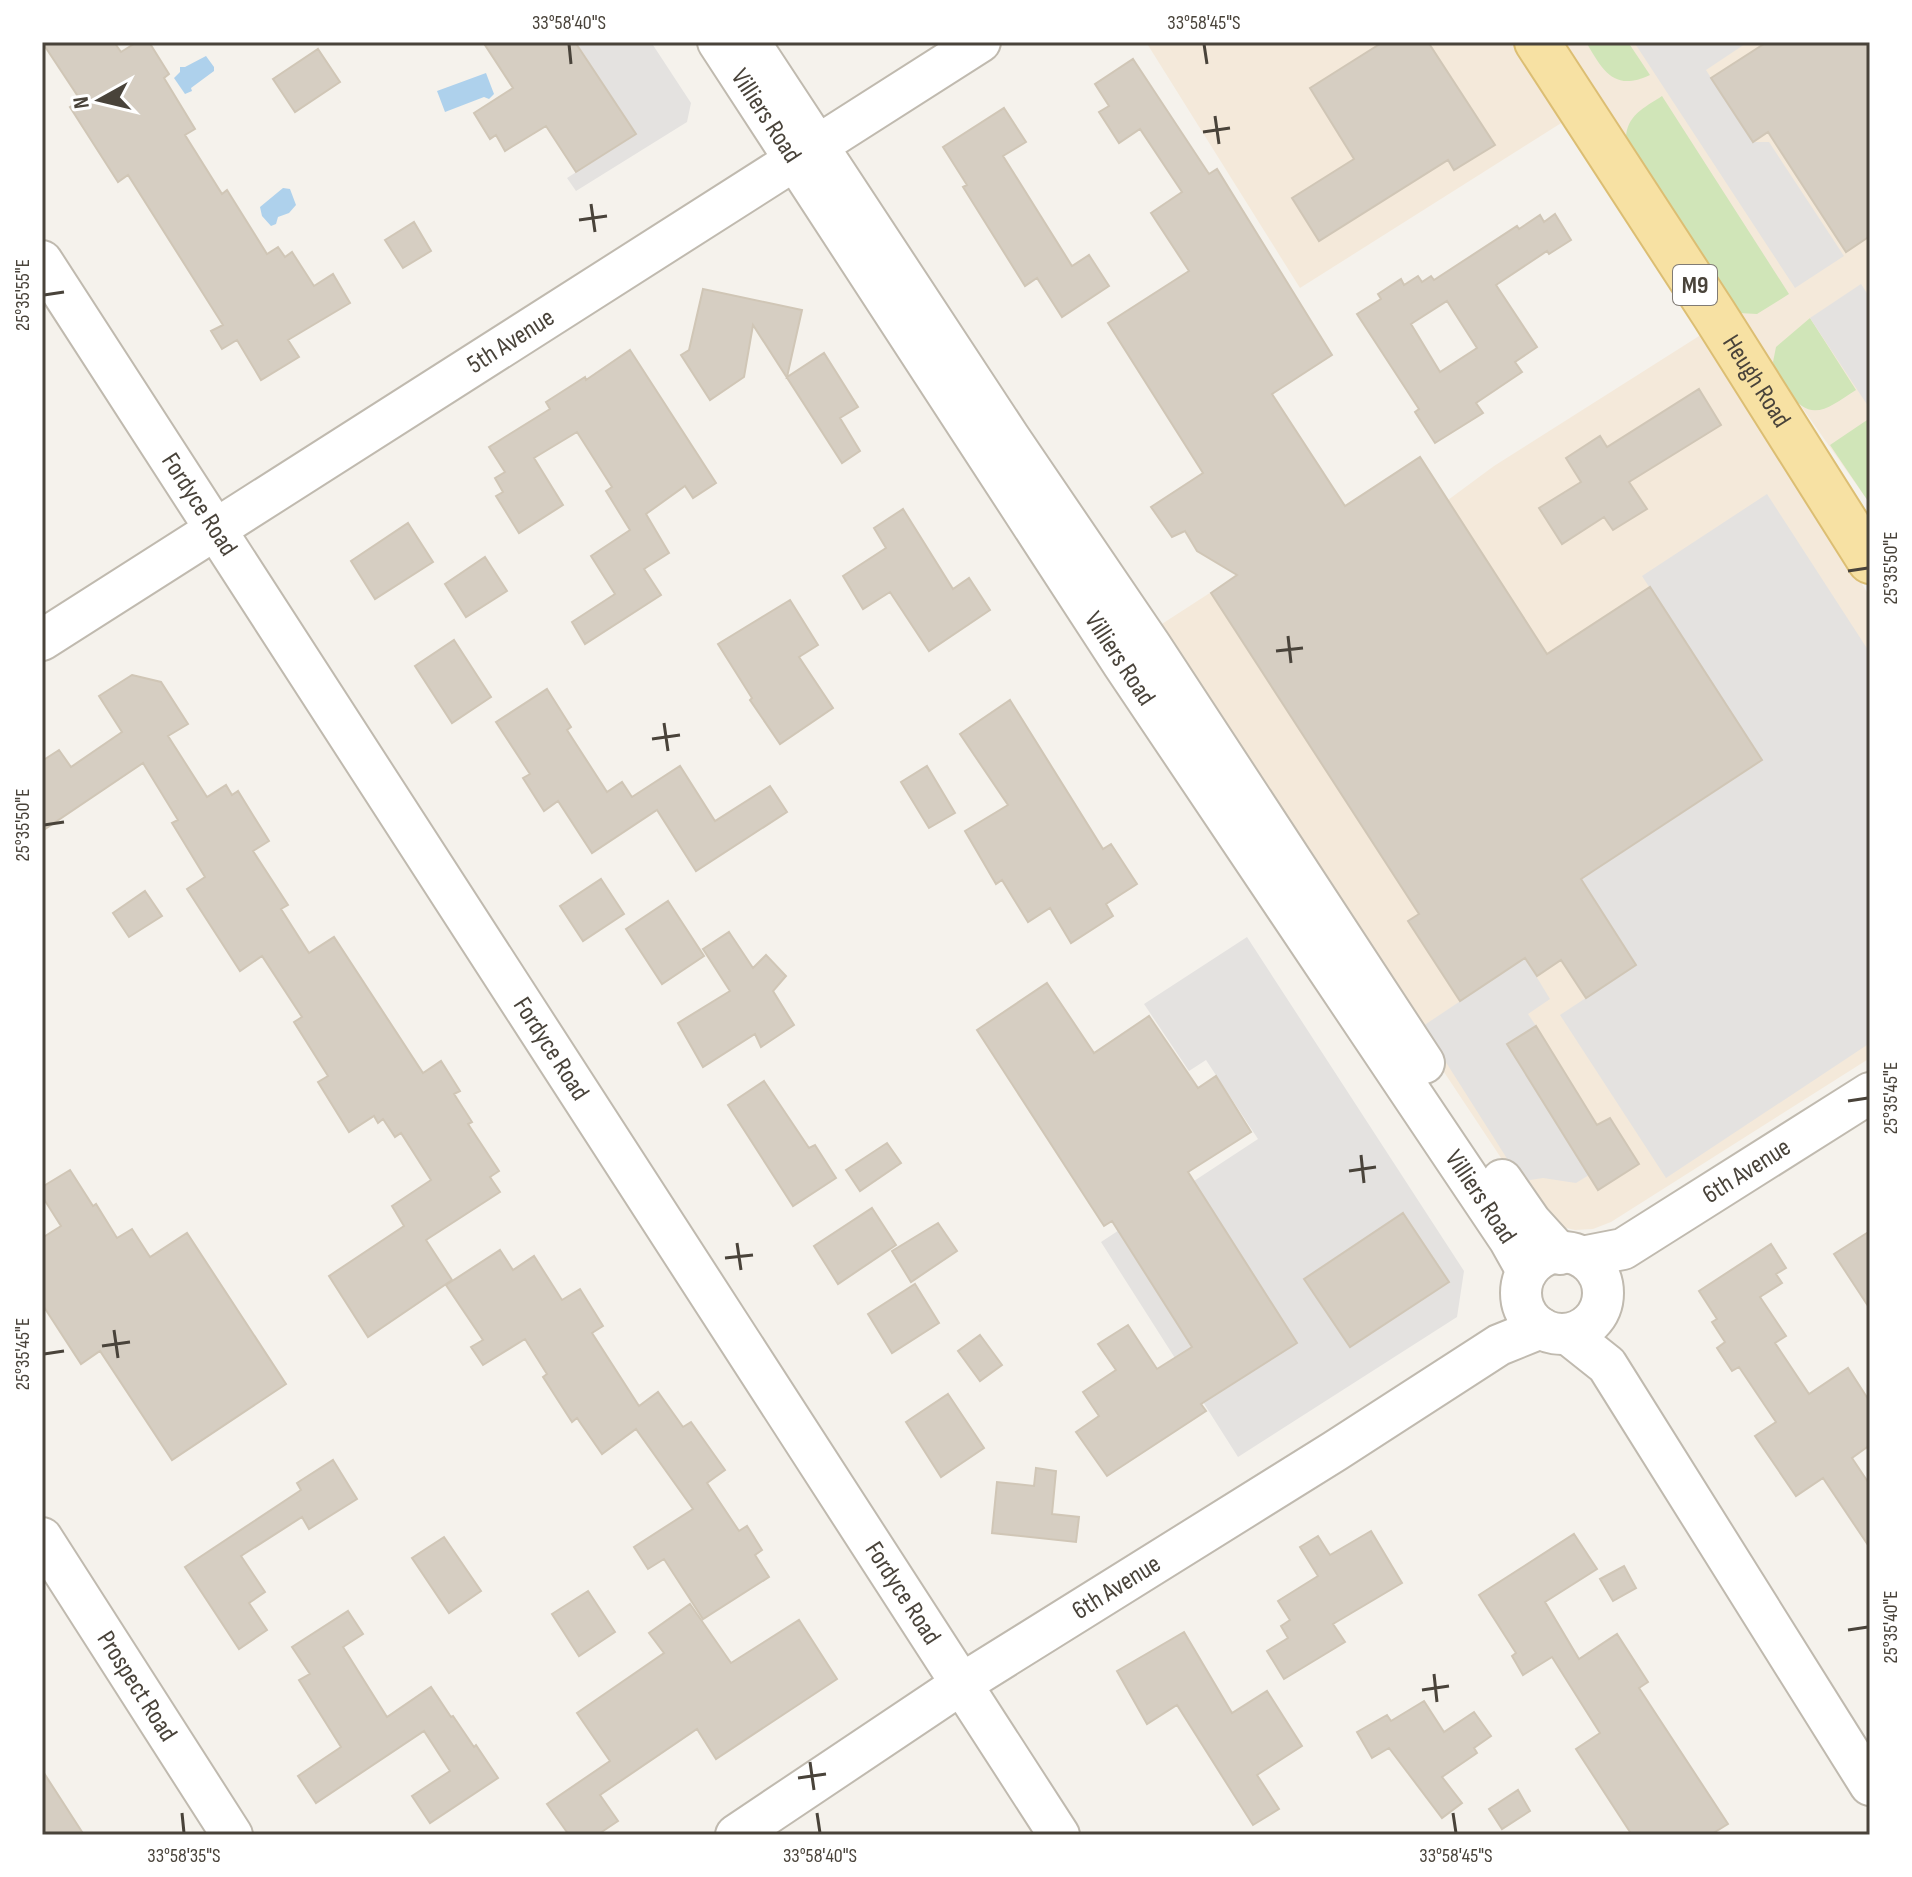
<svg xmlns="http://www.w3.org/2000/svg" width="1912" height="1877" viewBox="0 0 1912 1877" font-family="'Sofia Sans Condensed',sans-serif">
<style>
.commercial{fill:#f4e9da}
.green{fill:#d0e5b8}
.parking{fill:#e4e2e0}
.water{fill:#aed1ec}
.building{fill:#d6cec2;stroke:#d0c6b6;stroke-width:2;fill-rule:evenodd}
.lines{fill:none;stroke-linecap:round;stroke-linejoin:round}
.minor-casing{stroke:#c0baaf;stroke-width:44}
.major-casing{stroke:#dcbe73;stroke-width:48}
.minor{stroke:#fff;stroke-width:40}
.major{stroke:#f7e1a3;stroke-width:44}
.ticks{fill:none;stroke:#49433a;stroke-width:3}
.labels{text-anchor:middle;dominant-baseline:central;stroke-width:7;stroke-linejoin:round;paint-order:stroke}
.shield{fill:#fff;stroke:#807b75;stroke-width:2}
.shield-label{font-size:24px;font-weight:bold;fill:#49433a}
.street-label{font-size:26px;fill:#49433a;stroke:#fff}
.neatline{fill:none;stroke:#49433a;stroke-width:3}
.ticks-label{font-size:20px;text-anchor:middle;fill:#49433a}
</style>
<rect width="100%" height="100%" fill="#f5f2ec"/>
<!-- commercial -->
<path class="commercial" d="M 1146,42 L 1518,42 L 1566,120 L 1300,288 Z
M 1562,42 L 1870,42 L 1870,504 L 1761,349 Z
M 1707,331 L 1870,597 L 1870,1058 L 1611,1222 L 1593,1229 L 1575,1230 L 1562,1227 L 1531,1203 L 1151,631 L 1420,457 L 1448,500 L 1494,466 Z"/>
<!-- green -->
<path class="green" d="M 1586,42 L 1628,42 L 1650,75 C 1614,92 1603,71 1586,42 Z
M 1662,96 L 1789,294 L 1757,314 L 1739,313 L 1626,141 C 1625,116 1644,108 1662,96 Z
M 1810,318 L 1856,390 C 1828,408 1810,425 1788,390 C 1782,380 1776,372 1773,362 L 1776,347 Z
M 1870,418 L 1870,504 L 1830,445 Z"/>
<!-- parking -->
<path class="parking" d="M 576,42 L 651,42 L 691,103 L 687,122 L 576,191 L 567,178 L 635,134 L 606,89 L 557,120 L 539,91 L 588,60 Z
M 1634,42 L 1748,42 L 1706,70 L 1752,142 L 1769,142 L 1844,256 L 1795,288 Z
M 1861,284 L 1870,298 L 1870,409 L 1810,318 Z
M 1767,494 L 1870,653 L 1870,1043 L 1666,1178 L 1560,1015 L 1636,965 L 1581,879 L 1762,761 L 1642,576 Z
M 1247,937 L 1464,1271 L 1457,1317 L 1238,1457 L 1101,1242 L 1258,1139 L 1206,1060 L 1189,1071 L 1144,1004 Z
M 1525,958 L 1550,999 L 1528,1014 L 1536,1026 L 1507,1044 L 1589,1175 L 1576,1183 L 1543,1178 L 1530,1180 L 1525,1187 L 1423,1026 Z"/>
<!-- water -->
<path class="water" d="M 206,56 L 214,67 L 214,71 L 191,88 L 192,91 L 185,94 L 174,78 L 180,72 L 180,67 L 185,67 Z
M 486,73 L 494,94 L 489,99 L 484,97 L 445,112 L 437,91 Z
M 283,188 L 290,189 L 296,205 L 289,213 L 278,217 L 276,224 L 271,226 L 262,216 L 260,207 Z"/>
<!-- building -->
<path class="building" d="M 42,42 L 114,42 L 121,52 L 137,42 L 149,42 L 169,74 L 164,78 L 195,129 L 185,135 L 222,194 L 227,190 L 267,254 L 278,247 L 285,257 L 292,252 L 314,286 L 333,274 L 350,303 L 288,340 L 299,357 L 261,380 L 237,340 L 222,349 L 211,331 L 223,325 L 128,175 L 118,182 L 84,129 L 70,107 L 81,101 Z
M 483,42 L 575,42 L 636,134 L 576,172 L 546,126 L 505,151 L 496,135 L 490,139 L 474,113 L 513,88 Z
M 1383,42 L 1428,42 L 1495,145 L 1454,170 L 1448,160 L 1319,241 L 1292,198 L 1354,159 L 1310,88 Z
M 1767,42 L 1870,42 L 1870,236 L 1846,252 L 1768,132 L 1753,142 L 1711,78 Z
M 318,49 L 340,82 L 295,112 L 273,79 Z
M 1133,59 L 1209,174 L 1217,169 L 1332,355 L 1272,394 L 1345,506 L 1420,457 L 1547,654 L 1650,587 L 1762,760 L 1581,879 L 1636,965 L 1586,998 L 1561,960 L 1537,976 L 1525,958 L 1460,1001 L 1408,921 L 1419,914 L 1211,593 L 1237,575 L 1197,551 L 1185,531 L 1172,537 L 1151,507 L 1203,473 L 1108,323 L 1189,271 L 1151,213 L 1182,192 L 1140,129 L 1119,143 L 1099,112 L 1109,106 L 1095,84 Z
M 1004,108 L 1026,142 L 1003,156 L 1072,266 L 1089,255 L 1109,286 L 1062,317 L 1037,278 L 1025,286 L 963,187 L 967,185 L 943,147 Z
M 1555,214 L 1571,240 L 1549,254 L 1547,251 L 1496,285 L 1537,347 L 1515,362 L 1522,372 L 1476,403 L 1483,413 L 1435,443 L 1415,412 L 1419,409 L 1357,314 L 1381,299 L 1378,294 L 1401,279 L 1404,285 L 1418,276 L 1422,282 L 1431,276 L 1434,280 L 1517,226 L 1519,229 L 1540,215 L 1544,222 ZM 1447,301 L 1477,348 L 1440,372 L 1411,324 Z
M 414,222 L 431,251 L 403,268 L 385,240 Z
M 703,289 L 802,310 L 787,377 L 824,353 L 858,407 L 840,418 L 860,451 L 842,463 L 753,325 L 744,377 L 710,400 L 681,355 L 689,350 Z
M 630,350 L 716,483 L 693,498 L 685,486 L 646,514 L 669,553 L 644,569 L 661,595 L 585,644 L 572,622 L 615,594 L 591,556 L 630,530 L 606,491 L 612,487 L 577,432 L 534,458 L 563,505 L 519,533 L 496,496 L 503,492 L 495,478 L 505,472 L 489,447 L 550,409 L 546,402 L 585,377 L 586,380 Z
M 1699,389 L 1721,425 L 1629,482 L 1647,509 L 1613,530 L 1604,517 L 1562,544 L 1539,508 L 1581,482 L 1566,458 L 1600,436 L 1607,447 Z
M 903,509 L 953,589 L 969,578 L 990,610 L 929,651 L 890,592 L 863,609 L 843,576 L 886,548 L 874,528 Z
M 408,523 L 433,562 L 375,599 L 351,561 Z
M 485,557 L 507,591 L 466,617 L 445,584 Z
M 790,600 L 818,645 L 799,657 L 833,708 L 780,744 L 750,700 L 752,698 L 718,644 Z
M 454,640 L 491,697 L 452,723 L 415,666 Z
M 132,675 L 161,682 L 188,724 L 168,736 L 207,797 L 226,785 L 232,795 L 238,791 L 269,841 L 253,851 L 288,905 L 281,909 L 309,953 L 334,937 L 423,1073 L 441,1061 L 460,1091 L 454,1094 L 472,1122 L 468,1124 L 499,1171 L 490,1177 L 500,1192 L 426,1240 L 452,1280 L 368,1337 L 329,1276 L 404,1226 L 392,1206 L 431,1180 L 401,1133 L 395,1137 L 383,1119 L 378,1123 L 374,1116 L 349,1132 L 318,1082 L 328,1076 L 294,1022 L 302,1017 L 262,956 L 240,971 L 187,889 L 205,877 L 172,823 L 178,820 L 143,763 L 42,831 L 42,761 L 59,750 L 71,767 L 122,732 L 99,696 Z
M 547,689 L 571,727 L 567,730 L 607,792 L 622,782 L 632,797 L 680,766 L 715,821 L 770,786 L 787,812 L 696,871 L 657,810 L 592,853 L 558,801 L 544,811 L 523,778 L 530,774 L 496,722 Z
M 1010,700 L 1103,849 L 1111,844 L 1137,884 L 1106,904 L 1113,916 L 1071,943 L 1050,908 L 1028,922 L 1002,880 L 996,884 L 965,831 L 1008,805 L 960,734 Z
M 927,766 L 955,813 L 929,828 L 901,782 Z
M 601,879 L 624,914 L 583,941 L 560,906 Z
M 145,891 L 162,916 L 129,937 L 113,913 Z
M 668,901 L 704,956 L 662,984 L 626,929 Z
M 729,932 L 753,968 L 766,955 L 786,976 L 773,991 L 794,1025 L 761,1047 L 755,1034 L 703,1067 L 678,1023 L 730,991 L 703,949 Z
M 1047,983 L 1094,1053 L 1149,1016 L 1198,1088 L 1216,1076 L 1251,1132 L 1188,1172 L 1297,1343 L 1201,1404 L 1206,1411 L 1107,1476 L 1076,1432 L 1099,1416 L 1083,1392 L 1116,1370 L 1098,1344 L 1128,1325 L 1157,1369 L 1192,1347 L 1112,1221 L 1104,1226 L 977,1030 Z
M 1536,1026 L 1597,1125 L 1610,1118 L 1639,1164 L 1598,1190 L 1507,1044 Z
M 764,1081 L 809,1148 L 815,1145 L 836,1178 L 793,1206 L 728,1105 Z
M 887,1143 L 901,1163 L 860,1191 L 846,1170 Z
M 70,1170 L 93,1206 L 96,1204 L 117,1238 L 132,1229 L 150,1257 L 187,1233 L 286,1384 L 172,1460 L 100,1351 L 81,1364 L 42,1304 L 42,1238 L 61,1226 L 42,1196 L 42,1187 Z
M 872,1208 L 896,1245 L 838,1284 L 814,1246 Z
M 1403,1213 L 1449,1282 L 1350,1347 L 1304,1279 Z
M 938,1223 L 957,1251 L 911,1282 L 892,1251 Z
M 1870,1231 L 1870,1309 L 1834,1254 Z
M 1771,1244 L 1786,1268 L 1776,1274 L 1782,1283 L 1760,1297 L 1786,1336 L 1775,1343 L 1809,1394 L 1848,1368 L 1870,1402 L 1870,1445 L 1852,1458 L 1870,1485 L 1870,1548 L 1823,1478 L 1796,1496 L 1755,1436 L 1776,1422 L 1739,1367 L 1732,1371 L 1717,1348 L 1725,1342 L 1712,1322 L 1717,1319 L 1699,1291 Z
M 500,1250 L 513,1270 L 534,1256 L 562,1300 L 580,1289 L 603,1326 L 592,1333 L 639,1406 L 658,1392 L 683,1427 L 691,1422 L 725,1470 L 707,1483 L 739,1531 L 747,1526 L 762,1550 L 755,1555 L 769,1577 L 703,1619 L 664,1559 L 648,1569 L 634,1547 L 693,1509 L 636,1429 L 602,1454 L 577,1418 L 572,1422 L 543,1377 L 547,1374 L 525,1339 L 483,1365 L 471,1347 L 483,1340 L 446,1285 Z
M 915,1284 L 939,1323 L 892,1353 L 868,1314 Z
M 980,1335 L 1002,1365 L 980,1381 L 958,1351 Z
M 948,1394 L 984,1448 L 941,1477 L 906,1422 Z
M 333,1460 L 357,1499 L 309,1529 L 302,1517 L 241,1556 L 265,1592 L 249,1603 L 267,1630 L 239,1649 L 185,1567 L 301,1490 L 297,1483 Z
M 1036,1468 L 1056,1471 L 1052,1514 L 1079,1517 L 1076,1542 L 992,1533 L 997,1482 L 1034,1486 Z
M 1371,1531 L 1402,1583 L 1333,1624 L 1345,1642 L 1284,1679 L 1267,1651 L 1288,1638 L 1281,1626 L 1290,1620 L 1278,1601 L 1318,1576 L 1300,1547 L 1318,1536 L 1330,1555 Z
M 1574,1534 L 1597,1569 L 1545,1602 L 1579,1659 L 1617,1634 L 1648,1682 L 1639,1688 L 1728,1824 L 1710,1835 L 1632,1835 L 1576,1749 L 1600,1733 L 1552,1657 L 1523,1675 L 1512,1656 L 1516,1653 L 1479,1595 Z
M 444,1537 L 481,1591 L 449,1613 L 412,1558 Z
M 1624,1566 L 1636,1588 L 1613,1601 L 1600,1579 Z
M 588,1591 L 615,1632 L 579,1656 L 552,1614 Z
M 690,1604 L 731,1663 L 799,1620 L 837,1679 L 716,1759 L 697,1729 L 600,1795 L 618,1821 L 597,1835 L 569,1835 L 547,1804 L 610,1761 L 577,1713 L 664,1653 L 649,1633 Z
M 348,1611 L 363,1634 L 343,1647 L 387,1717 L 431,1687 L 451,1717 L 453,1716 L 474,1747 L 476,1745 L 498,1778 L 430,1823 L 412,1796 L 450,1771 L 424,1731 L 316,1803 L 298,1776 L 341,1747 L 299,1680 L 310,1674 L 292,1647 Z
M 1184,1632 L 1232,1713 L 1267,1691 L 1302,1746 L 1257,1775 L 1279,1809 L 1253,1825 L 1177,1705 L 1147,1724 L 1117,1671 Z
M 1424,1701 L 1444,1732 L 1474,1712 L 1491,1736 L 1474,1748 L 1477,1753 L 1442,1777 L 1462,1803 L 1442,1818 L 1389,1748 L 1372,1758 L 1357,1732 L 1387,1715 L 1391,1721 Z
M 42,1770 L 84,1835 L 42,1835 Z
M 1518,1790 L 1530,1811 L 1502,1829 L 1489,1809 Z"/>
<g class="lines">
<!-- minor casing -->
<g class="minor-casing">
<g id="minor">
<path id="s1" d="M 718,42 L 1123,664 L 1509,1239 L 1527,1271"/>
<path d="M 754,49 L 1009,437 L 1151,646 L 1424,1063"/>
<path id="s2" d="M 42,261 L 1059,1835"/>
<path id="s3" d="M 42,640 L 980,42"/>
<path d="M 1502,1180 L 1531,1222 L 1560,1254"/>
<circle cx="1562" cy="1293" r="41"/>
<path id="s4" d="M 1582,1257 L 1623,1249 L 1870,1093"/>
<path d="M 1568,1334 L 1607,1365 L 1870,1785"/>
<path id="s5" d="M 42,1538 L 232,1835"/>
<path id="s6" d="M 736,1835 L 963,1683 L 1335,1451 L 1499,1345 L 1541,1328"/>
</g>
</g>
<!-- major casing -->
<g class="major-casing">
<g id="major">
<path id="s7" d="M 1537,42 L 1714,314 L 1870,561"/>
</g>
</g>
<!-- minor -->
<use href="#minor" class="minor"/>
<!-- major -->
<use href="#major" class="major"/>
</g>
<!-- ticks -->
<path class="ticks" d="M 569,44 L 571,64M 1204,44 L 1207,64M 1215,116 L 1219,144M 1203,132 L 1230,128M 591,204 L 595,232M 579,220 L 607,216M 44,295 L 64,292M 1848,571 L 1868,568M 1288,636 L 1291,663M 1276,651 L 1303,648M 664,723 L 668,751M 652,739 L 680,735M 44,825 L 64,822M 1848,1101 L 1868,1098M 1361,1155 L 1364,1183M 1349,1171 L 1376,1167M 737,1243 L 741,1270M 725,1258 L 753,1255M 114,1330 L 118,1358M 102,1346 L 130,1342M 44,1354 L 64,1351M 1848,1630 L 1868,1627M 1434,1674 L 1437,1702M 1422,1690 L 1449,1686M 810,1762 L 814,1790M 798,1778 L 826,1774M 182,1813 L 184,1833M 817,1813 L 820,1833M 1453,1813 L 1456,1833"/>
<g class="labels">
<!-- shield labels -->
<rect class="shield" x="1673" y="265" width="44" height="40" rx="6"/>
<g class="shield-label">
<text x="1695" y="285">M9</text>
</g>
<!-- street labels -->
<g class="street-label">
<text stroke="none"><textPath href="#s1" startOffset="88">Villiers Road</textPath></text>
<text stroke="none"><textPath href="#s3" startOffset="556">5th Avenue</textPath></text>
<text stroke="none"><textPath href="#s7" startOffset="404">Heugh Road</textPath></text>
<text stroke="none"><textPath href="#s2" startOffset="290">Fordyce Road</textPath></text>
<text stroke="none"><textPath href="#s1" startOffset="736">Villiers Road</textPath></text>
<text stroke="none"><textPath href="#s2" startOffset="938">Fordyce Road</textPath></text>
<text stroke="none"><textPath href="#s4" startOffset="188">6th Avenue</textPath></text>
<text stroke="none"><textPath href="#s1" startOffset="1384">Villiers Road</textPath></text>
<text stroke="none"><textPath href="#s6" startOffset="454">6th Avenue</textPath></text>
<text stroke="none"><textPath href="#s2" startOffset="1586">Fordyce Road</textPath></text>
<text stroke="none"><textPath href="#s5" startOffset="176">Prospect Road</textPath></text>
</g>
</g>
<!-- border -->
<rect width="1912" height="1877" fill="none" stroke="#ffffff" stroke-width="88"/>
<!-- north arrow -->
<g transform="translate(100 100) rotate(262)" stroke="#ffffff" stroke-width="6" paint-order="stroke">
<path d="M0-6L14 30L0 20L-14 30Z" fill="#49433a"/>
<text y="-12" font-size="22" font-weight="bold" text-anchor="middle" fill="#49433a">N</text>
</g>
<rect x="44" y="44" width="1824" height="1789" class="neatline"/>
<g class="ticks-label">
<text x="569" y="29">33°58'40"S</text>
<text x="1204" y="29">33°58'45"S</text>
<text transform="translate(22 295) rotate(-90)" y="7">25°35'55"E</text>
<text transform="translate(1890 568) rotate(-90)" y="7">25°35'50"E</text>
<text transform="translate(22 825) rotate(-90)" y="7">25°35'50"E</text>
<text transform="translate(1890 1098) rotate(-90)" y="7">25°35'45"E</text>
<text transform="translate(22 1354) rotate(-90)" y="7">25°35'45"E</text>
<text transform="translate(1890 1627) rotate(-90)" y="7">25°35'40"E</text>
<text x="184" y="1862">33°58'35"S</text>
<text x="820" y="1862">33°58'40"S</text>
<text x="1456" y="1862">33°58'45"S</text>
</g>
</svg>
